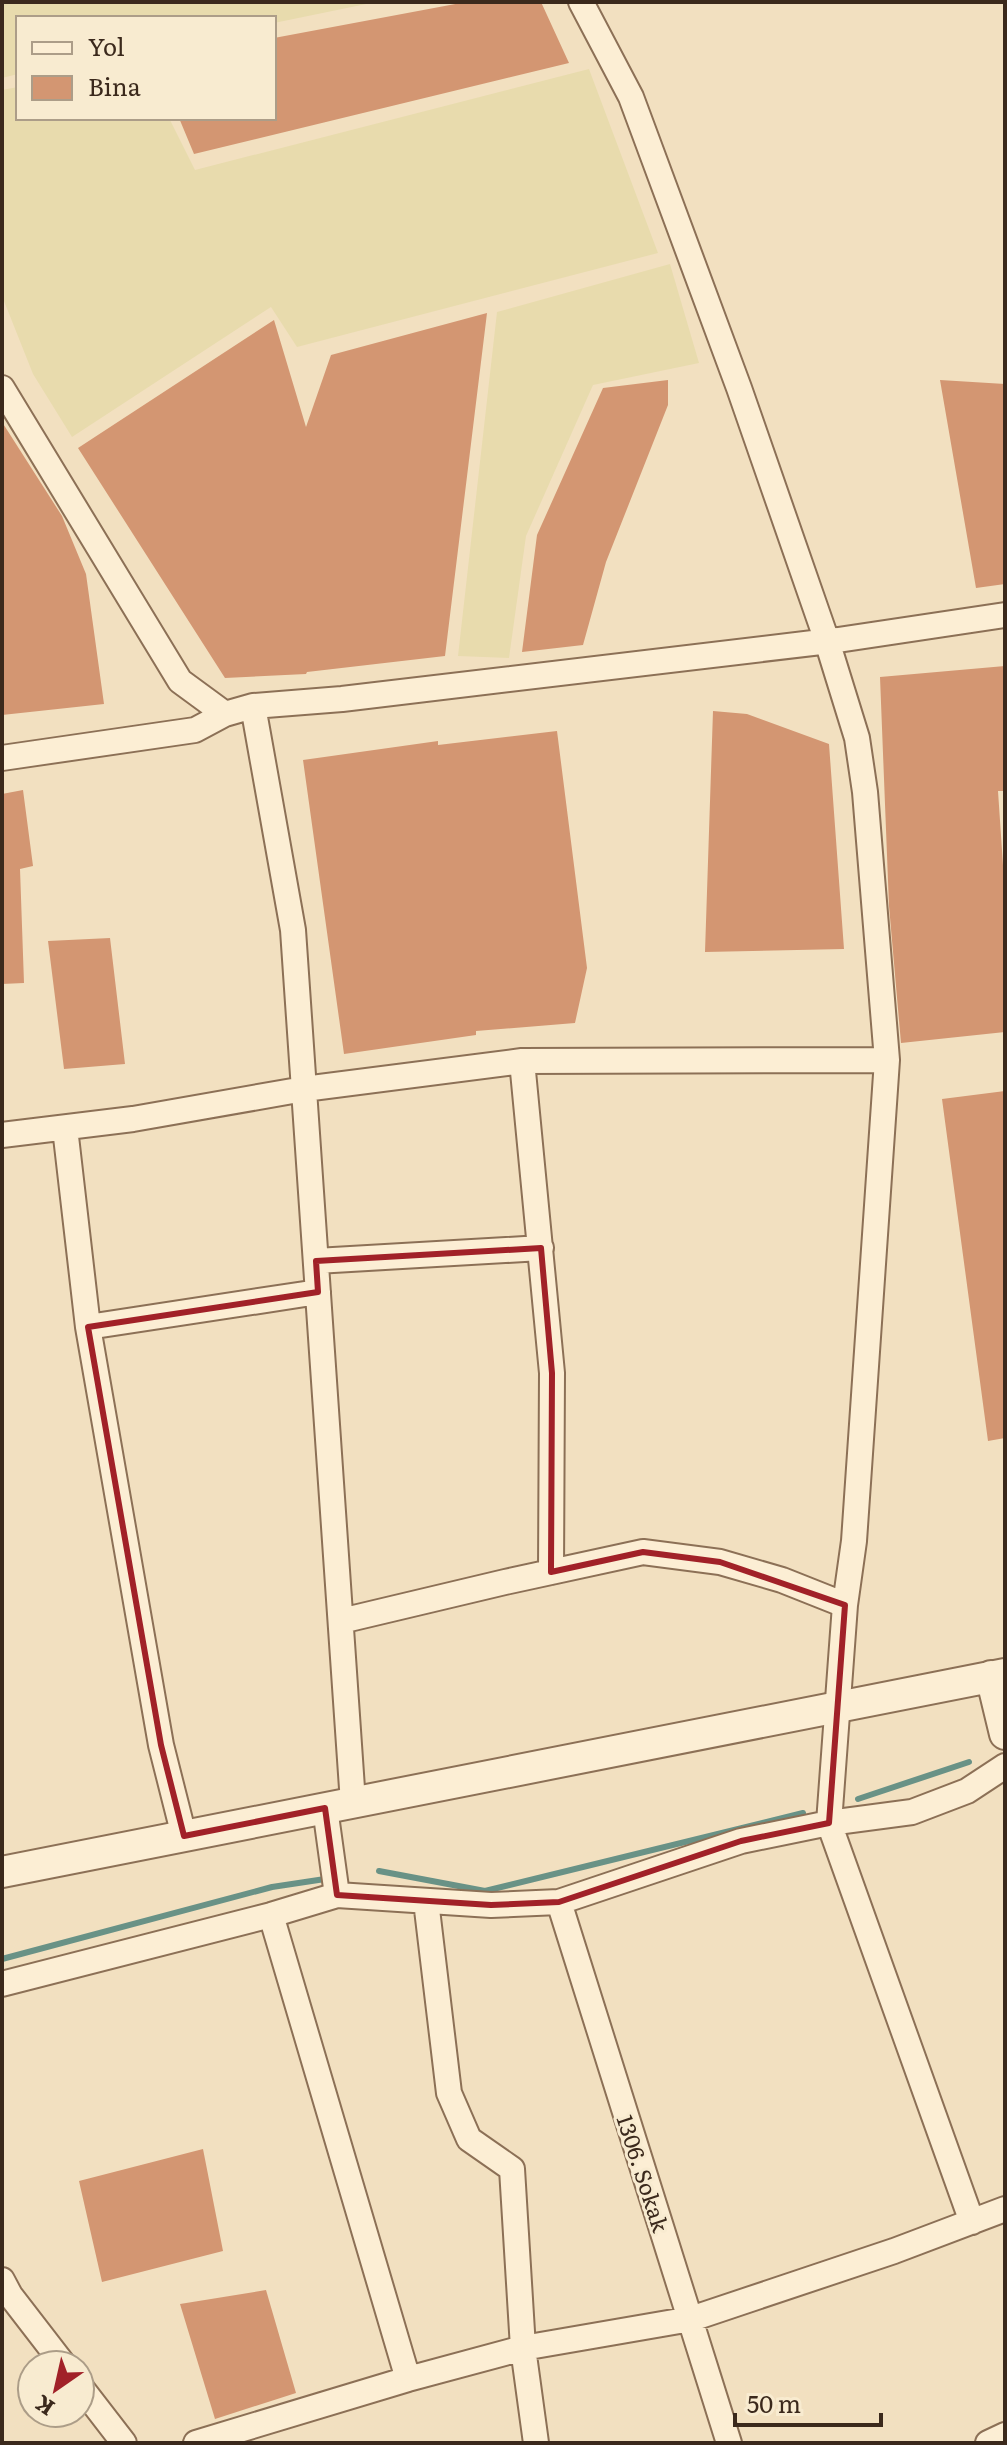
<svg xmlns="http://www.w3.org/2000/svg" width="1007" height="2445" viewBox="0 0 1007 2445" font-family="Literata,serif">
<style>
.farmland{fill:#e8dbad}
.lines{fill:none;stroke-linecap:round;stroke-linejoin:round}
.stream{stroke:#699286;stroke-width:6}
.building{fill:#d39672}
.minor-casing{stroke:#8c7056;stroke-width:28}
.tertiary-casing{stroke:#8c7056;stroke-width:34}
.minor{stroke:#fceed4;stroke-width:24}
.tertiary{stroke:#fceed4;stroke-width:30}
.marked{fill:none;stroke:#a12128;stroke-width:6;stroke-linejoin:round}
.labels{text-anchor:middle;dominant-baseline:central;stroke-width:6;stroke-linejoin:round;paint-order:stroke}
.street-label{font-size:22px;fill:#3b291c;stroke:#f8ebd0}
</style>
<rect width="100%" height="100%" fill="#f2e0c0"/>
<!-- farmland -->
<path class="farmland" d="M 2,2 L 376,2 L 274,23 L 274,18 L 18,18 L 18,74 L 2,78 Z
M 589,69 L 658,253 L 297,347 L 271,307 L 72,437 L 33,374 L 2,296 L 2,90 L 18,87 L 18,118 L 169,118 L 195,170 Z
M 670,264 L 699,363 L 593,385 L 526,536 L 509,658 L 458,656 L 497,312 Z"/>
<g class="lines">
<!-- stream -->
<path class="stream" d="M 858,1799 L 969,1762
M 379,1871 L 485,1891 L 803,1813
M 2,1959 L 272,1887 L 325,1879"/>
</g>
<!-- building -->
<path class="building" d="M 466,2 L 541,2 L 569,63 L 194,154 L 179,118 L 274,118 L 274,38 Z
M 487,313 L 445,656 L 307,672 L 306,674 L 225,678 L 78,448 L 274,320 L 306,427 L 331,355 Z
M 668,380 L 668,405 L 606,562 L 583,645 L 522,652 L 537,535 L 603,388 Z
M 940,380 L 1005,384 L 1005,584 L 976,588 Z
M 2,422 L 62,516 L 86,574 L 104,704 L 2,715 Z
M 1005,666 L 1005,791 L 998,791 L 1005,895 L 1005,1032 L 901,1043 L 889,906 L 880,677 Z
M 713,711 L 747,714 L 829,744 L 844,949 L 705,952 Z
M 557,731 L 587,968 L 575,1023 L 476,1031 L 476,1035 L 344,1054 L 303,760 L 438,741 L 438,745 Z
M 23,790 L 33,866 L 20,869 L 24,983 L 2,984 L 2,794 Z
M 110,938 L 125,1064 L 64,1069 L 48,941 Z
M 1005,1091 L 1005,1438 L 988,1441 L 942,1099 Z
M 203,2149 L 223,2251 L 102,2282 L 79,2181 Z
M 266,2290 L 296,2393 L 215,2419 L 180,2304 Z"/>
<g class="lines">
<!-- minor casing -->
<g class="minor-casing">
<path id="minor" d="M 581,2 L 631,97 L 739,388 L 827,641 L 857,738 L 865,792 L 887,1060 L 854,1541 L 845,1605 L 829,1823 L 972,2222
M 2,388 L 180,681 L 225,714
M 253,706 L 293,930 L 353,1803
M 2,758 L 195,730 L 225,714 L 253,706 L 342,699 L 838,640 L 1005,615
M 522,1061 L 552,1373 L 551,1572
M 65,1128 L 88,1327 L 161,1745 L 184,1836
M 2,1135 L 133,1119 L 304,1089 L 522,1061 L 887,1060
M 316,1261 L 541,1248
M 88,1327 L 318,1292
M 341,1621 L 505,1582 L 643,1552 L 720,1562 L 782,1580 L 845,1605
M 325,1808 L 337,1895
M 426,1901 L 449,2093 L 469,2139 L 512,2169 L 523,2348 L 536,2443
M 559,1902 L 729,2443
M 271,1915 L 408,2379
M 2,1984 L 271,1915 L 337,1895 L 491,1905 L 559,1902 L 741,1841 L 829,1823 L 912,1812 L 967,1791 L 1005,1766
M 2,2280 L 10,2295 L 64,2365
M 80,2386 L 124,2443
M 196,2443 L 408,2379 L 523,2348 L 691,2319 L 894,2251 L 1005,2209
M 988,2443 L 1005,2435"/>
</g>
<!-- tertiary casing -->
<g class="tertiary-casing">
<path id="tertiary" d="M 991,1676 L 1005,1734
M 2,1872 L 1005,1674"/>
</g>
<!-- minor -->
<use href="#minor" class="minor"/>
<!-- tertiary -->
<use href="#tertiary" class="tertiary"/>
</g>
<!-- marked area -->
<path class="marked" d="M 541,1248 L 552,1373 L 551,1572 L 643,1552 L 720,1562 L 845,1605 L 829,1823 L 741,1841 L 559,1902 L 491,1905 L 337,1895 L 325,1808 L 184,1836 L 161,1745 L 88,1327 L 318,1292 L 316,1261 Z"/>
<g class="labels">
<!-- street labels -->
<g class="street-label">
<text transform="translate(644 2173) rotate(72)">1306. Sokak</text>
</g>
</g>
<!-- border -->
<rect width="1007" height="2445" fill="none" stroke="#3b291c" stroke-width="8"/>
<!-- legend -->
<rect x="16" y="16" width="260" height="104" fill="#f8ebd0" stroke="#ac9d88" stroke-width="2"/>
<rect x="32" y="42" width="40" height="12" fill="#fceed4" stroke="#ac9d88" stroke-width="2"/>
<text x="88" y="56" font-size="24" fill="#3b291c">Yol</text>
<rect x="32" y="76" width="40" height="24" fill="#d39672" stroke="#ac9d88" stroke-width="2"/>
<text x="88" y="96" font-size="24" fill="#3b291c">Bina</text>
<!-- north arrow -->
<g transform="translate(56 2389) rotate(214)"><circle r="38" fill="#f8ebd0" stroke="#ac9d88" stroke-width="2"/>
<path d="M0-6L14 30L0 20L-14 30Z" fill="#a12128"/>
<text y="-12" font-size="22" font-weight="bold" text-anchor="middle" fill="#3b291c">K</text>
</g>
<!-- scale -->
<path d="M735 2413v12h146v-12" fill="none" stroke="#3b291c" stroke-width="4"/>
<text x="747" y="2413" font-size="24" fill="#3b291c" stroke="#f8ebd0" stroke-width="6" paint-order="stroke">50 m</text>
</svg>
